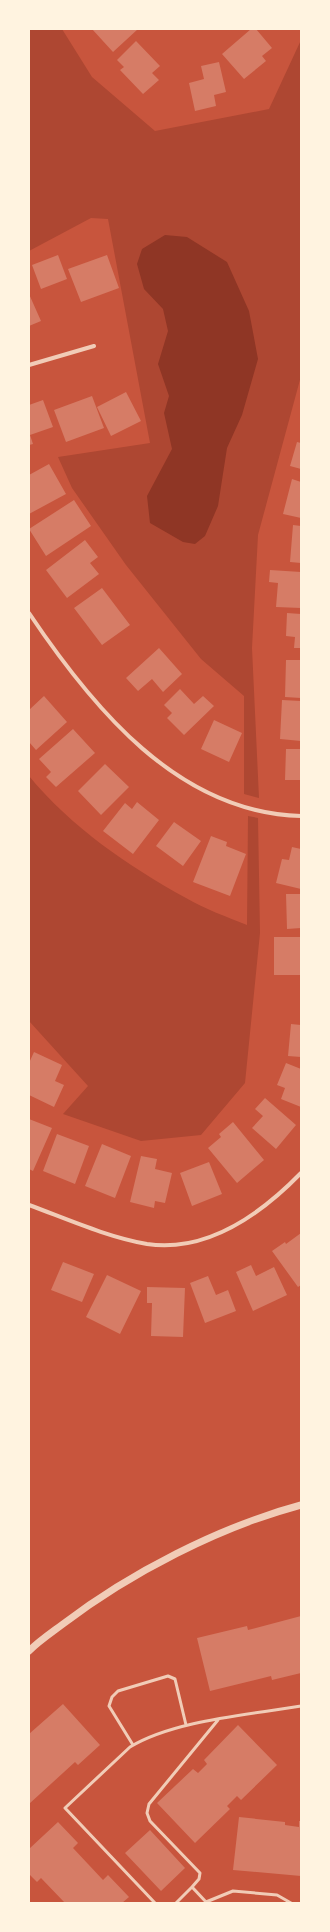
<svg xmlns="http://www.w3.org/2000/svg" width="330" height="1932" viewBox="0 0 330 1932" font-family="'Nunito Sans',sans-serif">
<style>
.green{fill:#ae4732}
.water{fill:#8f3625}
.building{fill:#d67c66}
.lines{fill:none;stroke-linecap:round;stroke-linejoin:round}
.service{stroke:#f1ccb7;stroke-width:3}
.minor{stroke:#f1ccb7;stroke-width:4}
.tertiary{stroke:#f1ccb7;stroke-width:7}
</style>
<rect width="100%" height="100%" fill="#c8553d"/>
<!-- green -->
<path class="green" d="M 29,29 L 62,29 L 92,77 L 155,131 L 269,109 L 301,40 L 301,376 L 258,535 L 252,648 L 259,798 L 244,794 L 244,696 L 201,659 L 126,565 L 72,488 L 58,457 L 150,443 L 108,219 L 91,218 L 29,251 Z
M 29,776 C 71,827 128,866 186,898 C 205,909 227,917 247,925 L 248,816 L 258,818 L 260,933 L 245,1083 L 201,1135 L 141,1141 L 63,1114 L 88,1086 L 29,1021 Z"/>
<!-- water -->
<path class="water" d="M 165,235 L 187,237 L 227,262 L 249,311 L 258,359 L 242,415 L 227,448 L 218,506 L 205,536 L 195,544 L 183,542 L 150,523 L 147,496 L 172,449 L 164,413 L 169,396 L 158,364 L 168,331 L 163,309 L 144,289 L 137,264 L 142,249 Z"/>
<!-- building -->
<path class="building" d="M 92,29 L 138,29 L 113,52 Z
M 251,29 L 256,29 L 272,48 L 262,56 L 266,61 L 244,79 L 222,54 Z
M 136,41 L 160,66 L 152,73 L 159,80 L 143,94 L 120,70 L 124,67 L 117,60 Z
M 219,62 L 226,92 L 214,95 L 216,106 L 195,111 L 189,83 L 204,79 L 201,66 Z
M 58,255 L 67,279 L 41,289 L 32,265 Z
M 107,255 L 119,288 L 81,302 L 68,269 Z
M 29,294 L 41,321 L 29,326 Z
M 126,392 L 141,421 L 111,436 L 97,407 Z
M 92,396 L 104,428 L 66,442 L 54,410 Z
M 43,400 L 53,427 L 30,435 L 33,444 L 29,445 L 29,405 Z
M 297,442 L 301,443 L 301,469 L 290,466 Z
M 49,464 L 66,494 L 29,514 L 29,475 Z
M 292,479 L 301,482 L 301,518 L 283,514 Z
M 74,500 L 91,526 L 46,556 L 29,529 Z
M 293,525 L 301,526 L 301,563 L 290,562 Z
M 85,540 L 98,557 L 90,563 L 99,574 L 67,598 L 46,570 Z
M 270,570 L 301,572 L 301,608 L 276,607 L 278,583 L 269,582 Z
M 102,588 L 130,625 L 102,645 L 74,608 Z
M 287,613 L 301,614 L 301,648 L 294,648 L 295,637 L 286,636 Z
M 159,648 L 182,674 L 163,692 L 152,679 L 138,691 L 126,678 Z
M 286,660 L 301,660 L 301,698 L 285,697 Z
M 180,689 L 194,704 L 203,696 L 214,706 L 184,735 L 167,718 L 172,713 L 164,705 Z
M 44,696 L 67,722 L 36,750 L 29,742 L 29,710 Z
M 282,700 L 301,701 L 301,741 L 280,739 Z
M 214,720 L 242,733 L 229,762 L 201,749 Z
M 73,729 L 95,753 L 56,787 L 46,777 L 51,772 L 39,759 Z
M 286,749 L 301,749 L 301,780 L 285,780 Z
M 105,764 L 129,787 L 101,815 L 78,791 Z
M 137,802 L 159,820 L 133,854 L 103,831 L 125,803 L 132,809 Z
M 174,822 L 201,841 L 183,866 L 156,846 Z
M 211,836 L 227,842 L 226,846 L 246,854 L 230,896 L 193,882 Z
M 292,847 L 301,849 L 301,889 L 276,883 L 282,859 L 289,860 Z
M 286,894 L 301,894 L 301,928 L 287,929 Z
M 274,937 L 301,937 L 301,975 L 274,975 Z
M 291,1024 L 301,1025 L 301,1057 L 288,1056 Z
M 34,1052 L 62,1065 L 55,1081 L 64,1085 L 54,1107 L 29,1095 L 29,1063 Z
M 286,1063 L 301,1069 L 301,1107 L 281,1099 L 285,1088 L 277,1085 Z
M 265,1098 L 296,1125 L 276,1149 L 252,1128 L 263,1116 L 255,1109 Z
M 29,1119 L 52,1128 L 33,1171 L 29,1169 Z
M 233,1122 L 264,1160 L 237,1183 L 208,1148 L 221,1137 L 219,1134 Z
M 57,1134 L 89,1146 L 75,1184 L 43,1171 Z
M 102,1144 L 131,1156 L 115,1198 L 85,1186 Z
M 141,1156 L 157,1159 L 155,1169 L 172,1173 L 165,1203 L 155,1201 L 154,1208 L 130,1202 Z
M 209,1162 L 222,1194 L 192,1206 L 180,1173 Z
M 301,1233 L 301,1285 L 298,1287 L 272,1251 L 285,1242 L 286,1244 Z
M 63,1262 L 94,1274 L 82,1302 L 51,1290 Z
M 251,1265 L 256,1276 L 274,1267 L 287,1295 L 253,1311 L 236,1272 Z
M 107,1275 L 141,1291 L 120,1334 L 86,1317 Z
M 208,1276 L 216,1295 L 228,1290 L 236,1311 L 205,1323 L 190,1283 Z
M 147,1287 L 185,1288 L 183,1337 L 151,1336 L 152,1303 L 147,1303 Z
M 301,1616 L 301,1673 L 272,1680 L 271,1676 L 210,1691 L 197,1638 L 247,1626 L 248,1630 Z
M 63,1704 L 100,1745 L 78,1765 L 75,1762 L 29,1804 L 29,1734 Z
M 238,1725 L 277,1765 L 241,1800 L 237,1796 L 227,1806 L 230,1809 L 195,1843 L 157,1803 L 193,1769 L 198,1773 L 207,1764 L 204,1760 Z
M 239,1817 L 285,1822 L 285,1825 L 299,1827 L 299,1821 L 301,1821 L 301,1876 L 233,1870 Z
M 58,1822 L 78,1843 L 73,1848 L 103,1880 L 108,1875 L 129,1897 L 122,1903 L 65,1903 L 41,1878 L 37,1882 L 29,1874 L 29,1849 Z
M 150,1830 L 185,1868 L 161,1891 L 125,1853 Z"/>
<g class="lines">
<!-- service -->
<path class="service" d="M 133,1745 L 109,1706 L 112,1697 L 118,1691 L 168,1676 L 175,1679 L 186,1725
M 192,1887 L 199,1879 L 200,1873 L 150,1821 L 147,1813 L 149,1804 L 218,1720
M 206,1902 L 233,1891 L 277,1895 L 291,1903
M 155,1903 L 65,1808 L 130,1747 C 175,1720 249,1715 301,1706
M 176,1903 L 192,1887 L 207,1903"/>
<!-- minor -->
<path class="minor" d="M 29,365 L 94,346
M 29,613 C 92,707 178,813 301,816
M 29,1205 C 67,1219 107,1237 147,1244 C 208,1253 261,1214 301,1173"/>
<!-- tertiary -->
<path class="tertiary" d="M 29,1651 C 39,1641 51,1633 63,1624 C 130,1573 219,1527 301,1505"/>
</g>
<!-- border -->
<rect width="330" height="1932" fill="none" stroke="#fff3e0" stroke-width="60"/>
</svg>
